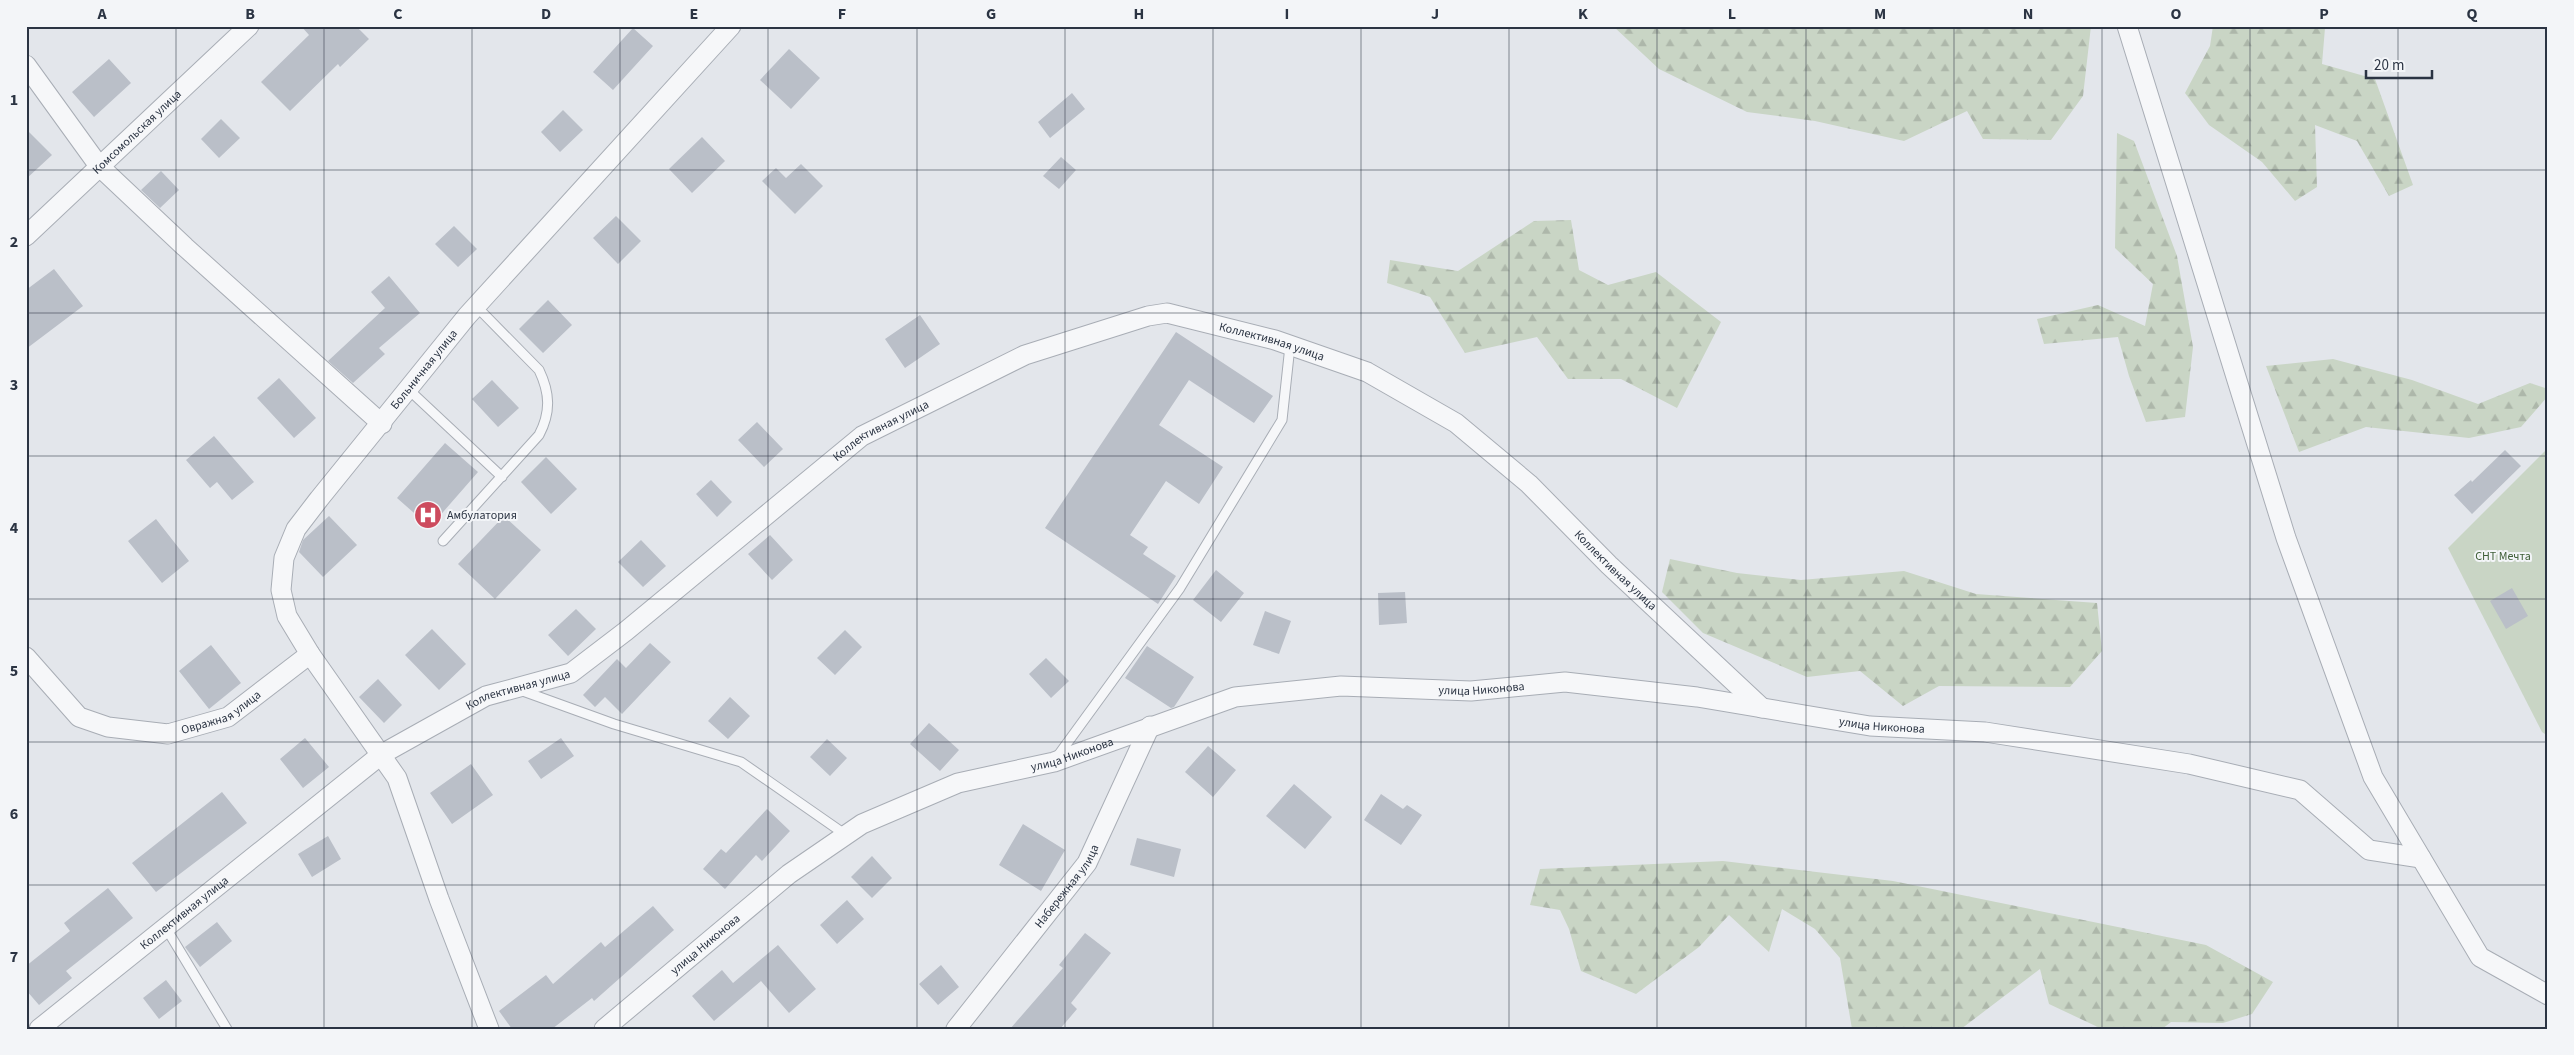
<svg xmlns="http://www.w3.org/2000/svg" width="2574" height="1055" viewBox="0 0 2574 1055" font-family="'Source Sans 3',sans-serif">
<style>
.forest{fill:url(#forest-firs)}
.garden{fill:#c9d5c5}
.building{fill:#babfc8}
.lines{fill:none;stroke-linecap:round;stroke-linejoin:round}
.lane-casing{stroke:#a8adb5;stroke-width:11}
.street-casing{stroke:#a8adb5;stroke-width:21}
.lane{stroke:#f6f7f9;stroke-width:9}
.street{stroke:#f6f7f9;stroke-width:19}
.grid{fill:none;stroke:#2b3443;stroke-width:1;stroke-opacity:0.55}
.labels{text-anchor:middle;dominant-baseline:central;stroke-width:4;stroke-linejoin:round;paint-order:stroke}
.street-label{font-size:12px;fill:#2b3443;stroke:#f3f5f8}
.poi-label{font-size:12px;fill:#2b3443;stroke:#f3f5f8;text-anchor:start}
.park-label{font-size:12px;fill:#3f5f38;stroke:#f3f5f8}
.neatline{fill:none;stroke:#2b3443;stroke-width:2}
.grid-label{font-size:16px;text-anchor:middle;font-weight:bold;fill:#2b3443}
</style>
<defs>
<pattern id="forest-firs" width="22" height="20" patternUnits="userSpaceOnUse" patternTransform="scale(1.25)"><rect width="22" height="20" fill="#c9d5c5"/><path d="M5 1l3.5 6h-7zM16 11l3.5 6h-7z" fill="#adb7aa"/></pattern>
</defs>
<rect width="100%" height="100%" fill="#e3e6eb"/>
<!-- forest -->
<path class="forest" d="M 1613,26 L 2091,26 L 2083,96 L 2051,140 L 1983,139 L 1967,111 L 1904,141 L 1815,121 L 1747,112 L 1659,69 Z
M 2213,26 L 2323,26 L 2325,28 L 2322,64 L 2375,79 L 2413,185 L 2389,196 L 2357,141 L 2315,125 L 2317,187 L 2295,201 L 2262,162 L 2209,125 L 2185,93 L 2210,46 Z
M 2117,133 L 2134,141 L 2177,256 L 2193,347 L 2185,417 L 2146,422 L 2129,376 L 2118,337 L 2044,344 L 2037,319 L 2098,305 L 2145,326 L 2153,284 L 2115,248 Z
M 1571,220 L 1579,270 L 1608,285 L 1656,272 L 1721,322 L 1677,408 L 1621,379 L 1568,379 L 1537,337 L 1465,353 L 1430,297 L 1387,283 L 1390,260 L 1458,271 L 1534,221 Z
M 2333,359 L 2412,380 L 2478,404 L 2530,383 L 2548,389 L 2548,396 L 2521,427 L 2469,438 L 2366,427 L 2299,452 L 2266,366 Z
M 1670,559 L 1737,573 L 1801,580 L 1904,571 L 1976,594 L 2097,603 L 2102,651 L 2070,687 L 1939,686 L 1903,706 L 1860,671 L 1807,677 L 1703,633 L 1662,592 Z
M 1723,861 L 1893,881 L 2206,945 L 2273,982 L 2252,1014 L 2223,1023 L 2171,1022 L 2162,1029 L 2102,1029 L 2049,1004 L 2040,969 L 1961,1029 L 1852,1029 L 1840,958 L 1815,929 L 1782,909 L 1769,952 L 1729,915 L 1699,947 L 1636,994 L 1581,971 L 1569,929 L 1560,910 L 1530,905 L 1540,869 Z"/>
<!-- garden -->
<path class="garden" d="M 2548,448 L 2548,736 L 2542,732 L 2448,548 Z"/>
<!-- building -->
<path class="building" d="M 301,26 L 356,26 L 369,39 L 340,67 L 338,64 L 290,111 L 261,82 L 309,35 Z
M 633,28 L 653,46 L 613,90 L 593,72 Z
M 789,49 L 820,78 L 791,109 L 760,80 Z
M 109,59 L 131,83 L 94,117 L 72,92 Z
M 1072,93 L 1085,109 L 1050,138 L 1038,122 Z
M 563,110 L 583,130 L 560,152 L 541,132 Z
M 221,119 L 240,138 L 219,158 L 201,139 Z
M 26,129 L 52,155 L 26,179 Z
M 702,137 L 725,161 L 692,193 L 669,169 Z
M 1061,157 L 1076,170 L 1059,189 L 1043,176 Z
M 801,164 L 823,186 L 795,214 L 762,181 L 776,168 L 786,178 Z
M 161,171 L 179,190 L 160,208 L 141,190 Z
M 616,216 L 641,241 L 618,264 L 593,238 Z
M 454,226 L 477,249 L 458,267 L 435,244 Z
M 54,269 L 83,306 L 26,349 L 26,290 Z
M 389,276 L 420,313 L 379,348 L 385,354 L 353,383 L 328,361 L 385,308 L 371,292 Z
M 548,300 L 572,325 L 543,353 L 519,329 Z
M 920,315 L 940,344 L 905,368 L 885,339 Z
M 1176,332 L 1273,396 L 1254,423 L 1189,380 L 1159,425 L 1223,467 L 1199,504 L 1166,481 L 1130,535 L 1148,547 L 1143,554 L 1176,576 L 1158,604 L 1045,528 Z
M 279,378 L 316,418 L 294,438 L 257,398 Z
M 492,380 L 519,408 L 498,427 L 472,399 Z
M 757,422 L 783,449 L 764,467 L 738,440 Z
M 214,436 L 254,482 L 232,500 L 217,482 L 210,488 L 186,460 Z
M 445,443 L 478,472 L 430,527 L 397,498 Z
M 2505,450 L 2521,466 L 2472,514 L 2454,495 L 2471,480 L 2472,482 Z
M 546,457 L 577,489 L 551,514 L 521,482 Z
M 711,480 L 732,502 L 717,517 L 696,494 Z
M 329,516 L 357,545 L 323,577 L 299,552 L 303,540 Z
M 504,516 L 541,550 L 495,599 L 458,564 Z
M 156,519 L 189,561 L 162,583 L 128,541 Z
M 770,535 L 793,560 L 772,580 L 748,554 Z
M 641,540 L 666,566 L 643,587 L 618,562 Z
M 1216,570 L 1244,593 L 1221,622 L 1193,600 Z
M 2512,588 L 2528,616 L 2506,629 L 2490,601 Z
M 1405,592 L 1407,623 L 1379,625 L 1378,593 Z
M 576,609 L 596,629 L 568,656 L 548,635 Z
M 1265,611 L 1291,621 L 1279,654 L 1253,645 Z
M 432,629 L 466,664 L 439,690 L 405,655 Z
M 845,630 L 862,647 L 835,675 L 817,658 Z
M 650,643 L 671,662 L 622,714 L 605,697 L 595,707 L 583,695 L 617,659 L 626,668 Z
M 211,645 L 241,683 L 209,709 L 179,671 Z
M 1147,646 L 1194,677 L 1174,707 L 1171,708 L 1125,678 Z
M 1046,658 L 1069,681 L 1051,698 L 1029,674 Z
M 378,679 L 402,705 L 384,723 L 359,697 Z
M 730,697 L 750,716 L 728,739 L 708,721 Z
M 929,723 L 959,750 L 940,771 L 910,744 Z
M 305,738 L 329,767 L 303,788 L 280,759 Z
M 561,738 L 574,756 L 541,779 L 528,761 Z
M 827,739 L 847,758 L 830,776 L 810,757 Z
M 1208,746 L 1236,770 L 1213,797 L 1185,772 Z
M 471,764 L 493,795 L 452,824 L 430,793 Z
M 1294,784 L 1332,817 L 1305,849 L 1266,816 Z
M 222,792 L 247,823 L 156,892 L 132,863 Z
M 1381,794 L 1403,809 L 1407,805 L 1422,815 L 1401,845 L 1364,820 Z
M 767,809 L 790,831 L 762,861 L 756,855 L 725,889 L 703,869 L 721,849 L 726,853 Z
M 1023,824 L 1065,850 L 1041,891 L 999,865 Z
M 328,836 L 341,859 L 312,877 L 298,854 Z
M 1137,838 L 1181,849 L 1174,877 L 1130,865 Z
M 872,856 L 892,878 L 872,898 L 851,877 Z
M 108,888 L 133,918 L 66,971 L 72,978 L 39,1005 L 26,990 L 26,966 L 70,931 L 64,923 Z
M 847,900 L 864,919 L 837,944 L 820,925 Z
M 653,906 L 674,930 L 594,1001 L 592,998 L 552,1029 L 512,1029 L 499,1011 L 546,975 L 553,984 L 601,942 L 605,947 Z
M 217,922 L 232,941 L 200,967 L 185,947 Z
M 1085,933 L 1111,953 L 1071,1003 L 1077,1009 L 1060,1029 L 1010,1029 L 1063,968 L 1059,965 Z
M 778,945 L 816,989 L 789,1013 L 761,981 L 714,1021 L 692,996 L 722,970 L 733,983 Z
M 941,965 L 959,987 L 938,1005 L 919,984 Z
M 166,980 L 182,1001 L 159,1019 L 143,998 Z"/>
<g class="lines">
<!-- lane casing -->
<g class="lane-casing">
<path id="lane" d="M 408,389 L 502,477
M 443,541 L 539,435 C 551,412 550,393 539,370 L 476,306
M 520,690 L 614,724 L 741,762 L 846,835
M 1057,757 L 1180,588 L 1282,420 L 1290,346
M 166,928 L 227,1029"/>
</g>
<!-- street casing -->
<g class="street-casing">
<g id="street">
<path d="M 2127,26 L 2286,538 L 2373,777 L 2480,957 L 2548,995"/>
<path d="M 26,65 L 99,166 L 185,247 L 382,424"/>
<path id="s1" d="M 26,236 L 249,26"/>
<path id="s2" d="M 26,657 L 79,717 L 108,727 L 168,734 L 228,717 L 310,654"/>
<path id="s3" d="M 39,1029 L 382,754 L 486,696 L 571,673 L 626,631 L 862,436 L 1025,355 L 1148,316 L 1167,313 L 1275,340 L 1367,372 L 1456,423 L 1529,484 L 1609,565 L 1762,708"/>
<path id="s4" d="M 489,1029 L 439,899 L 397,778 L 310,654 L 287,616 L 281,590 L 284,558 L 296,529 L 319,499 L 467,316 L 731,26"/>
<path id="s5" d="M 604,1029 L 789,874 L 862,824 L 958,783 L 1054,762 L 1235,697 L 1341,686 L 1471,691 L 1565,682 L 1697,697 L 1870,726 L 1985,732 L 2189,764 L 2300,790 L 2369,850 L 2421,858"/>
<path id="s6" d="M 956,1029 L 1087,863 L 1150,726"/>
</g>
</g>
<!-- lane -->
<use href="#lane" class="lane"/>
<!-- street -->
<use href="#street" class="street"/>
</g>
<!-- grid -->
<path class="grid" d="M 176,26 L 176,1029M 324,26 L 324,1029M 472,26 L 472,1029M 620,26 L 620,1029M 768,26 L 768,1029M 917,26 L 917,1029M 1065,26 L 1065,1029M 1213,26 L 1213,1029M 1361,26 L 1361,1029M 1509,26 L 1509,1029M 1657,26 L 1657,1029M 1806,26 L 1806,1029M 1954,26 L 1954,1029M 2102,26 L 2102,1029M 2250,26 L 2250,1029M 2398,26 L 2398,1029M 26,170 L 2548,170M 26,313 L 2548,313M 26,456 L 2548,456M 26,599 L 2548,599M 26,742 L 2548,742M 26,885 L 2548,885"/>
<!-- icons -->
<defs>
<g id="hospital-disc" transform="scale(1.4375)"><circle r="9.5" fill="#cd4b5e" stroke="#f3f5f8"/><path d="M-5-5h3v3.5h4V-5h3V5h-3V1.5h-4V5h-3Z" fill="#fff"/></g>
</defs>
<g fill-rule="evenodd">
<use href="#hospital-disc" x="428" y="515"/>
</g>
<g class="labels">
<!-- street labels -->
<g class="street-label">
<text stroke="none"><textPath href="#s1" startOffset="152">Комсомольская улица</textPath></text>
<text stroke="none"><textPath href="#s3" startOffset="1461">Коллективная улица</textPath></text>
<text stroke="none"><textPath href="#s4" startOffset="758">Больничная улица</textPath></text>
<text stroke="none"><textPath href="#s3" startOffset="1041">Коллективная улица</textPath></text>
<text stroke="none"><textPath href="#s3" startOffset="1881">Коллективная улица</textPath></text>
<text stroke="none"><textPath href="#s5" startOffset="972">улица Никонова</textPath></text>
<text stroke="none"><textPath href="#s3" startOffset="591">Коллективная улица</textPath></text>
<text stroke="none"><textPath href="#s2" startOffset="229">Овражная улица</textPath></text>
<text stroke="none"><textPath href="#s5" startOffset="1376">улица Никонова</textPath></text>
<text stroke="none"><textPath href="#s5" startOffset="552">улица Никонова</textPath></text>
<text stroke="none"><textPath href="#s6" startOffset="181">Набережная улица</textPath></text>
<text stroke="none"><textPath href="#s3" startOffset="186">Коллективная улица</textPath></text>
<text stroke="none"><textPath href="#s5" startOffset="132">улица Никонова</textPath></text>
</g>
<!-- poi labels -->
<g class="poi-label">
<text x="447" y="515">Амбулатория</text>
</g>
<!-- park labels -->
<g class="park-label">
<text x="2503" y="556">СНТ Мечта</text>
</g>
</g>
<!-- border -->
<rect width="2574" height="1055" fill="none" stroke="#f3f5f8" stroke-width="55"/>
<!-- scale -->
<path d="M2366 70v8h66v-8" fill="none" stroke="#2b3443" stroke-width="2.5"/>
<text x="2374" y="70" font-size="15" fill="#2b3443" stroke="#f3f5f8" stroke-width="4" paint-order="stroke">20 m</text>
<rect x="28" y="28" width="2518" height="1000" class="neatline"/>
<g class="grid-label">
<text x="102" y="19">A</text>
<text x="250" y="19">B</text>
<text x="398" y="19">C</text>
<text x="546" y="19">D</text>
<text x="694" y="19">E</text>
<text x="842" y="19">F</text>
<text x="991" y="19">G</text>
<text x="1139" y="19">H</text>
<text x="1287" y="19">I</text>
<text x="1435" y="19">J</text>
<text x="1583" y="19">K</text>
<text x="1732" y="19">L</text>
<text x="1880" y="19">M</text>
<text x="2028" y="19">N</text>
<text x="2176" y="19">O</text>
<text x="2324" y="19">P</text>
<text x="2472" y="19">Q</text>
<text x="14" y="105">1</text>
<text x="14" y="247">2</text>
<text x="14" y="390">3</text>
<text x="14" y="533">4</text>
<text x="14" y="676">5</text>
<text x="14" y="819">6</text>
<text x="14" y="962">7</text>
</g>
</svg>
